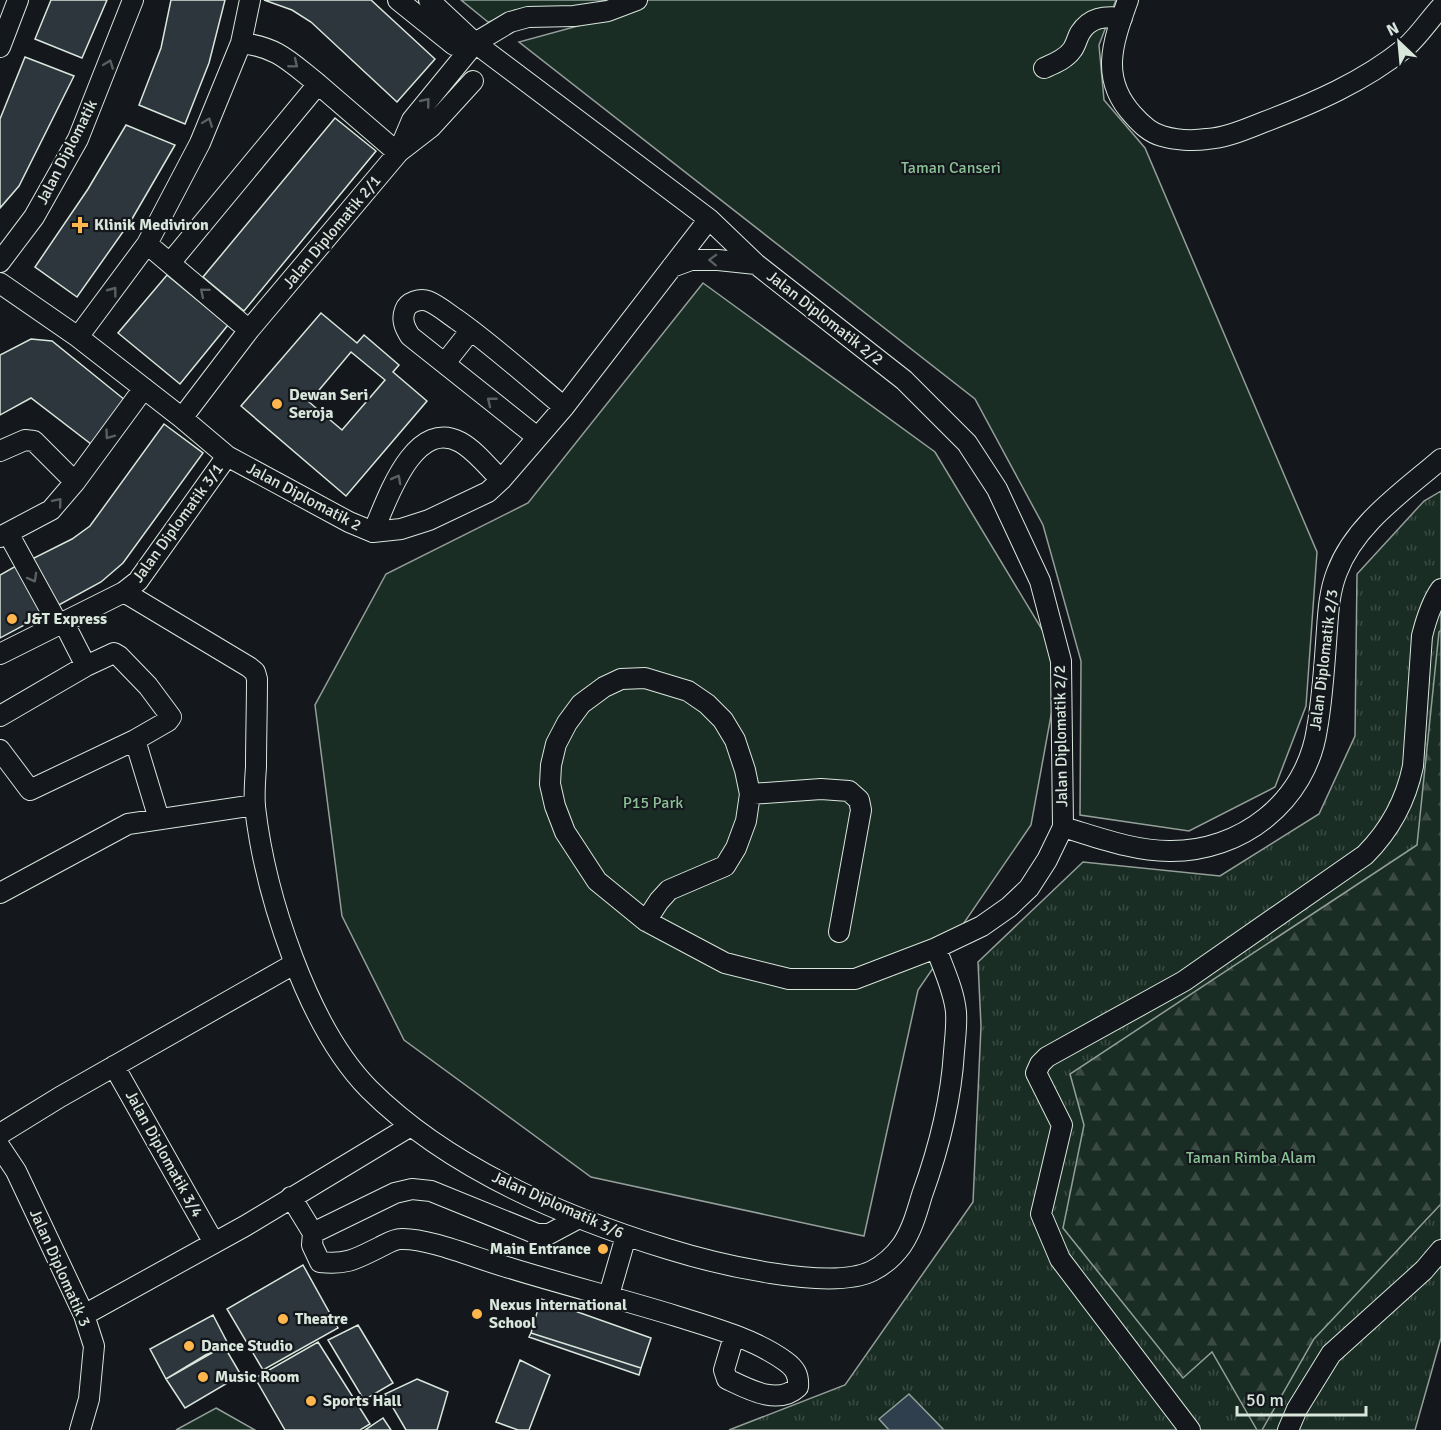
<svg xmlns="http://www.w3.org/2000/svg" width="1441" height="1430" viewBox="0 0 1441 1430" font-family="Signika,sans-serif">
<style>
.grass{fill:url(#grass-tufts);stroke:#939e99;stroke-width:1.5}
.forest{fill:url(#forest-firs);stroke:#939e99;stroke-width:1.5}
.park{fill:#1a2d24;stroke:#939e99;stroke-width:1.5}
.water{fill:#2f3f4d;stroke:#939e99;stroke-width:1.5}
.building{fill:#2c363c;stroke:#d8e6dc;stroke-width:1.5;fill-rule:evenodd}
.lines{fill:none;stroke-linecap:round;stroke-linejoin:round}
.minor-casing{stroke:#d8e6dc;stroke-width:22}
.minor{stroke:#14181c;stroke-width:20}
.oneway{stroke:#59605f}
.poi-dot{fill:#ffb74d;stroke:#14181c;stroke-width:2}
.labels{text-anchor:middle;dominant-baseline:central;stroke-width:4.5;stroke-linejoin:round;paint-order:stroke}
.street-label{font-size:16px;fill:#d8e6dc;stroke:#14181c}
.park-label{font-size:16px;fill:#8ac095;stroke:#14181c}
.poi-label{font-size:16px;font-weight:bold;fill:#d8e6dc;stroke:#14181c;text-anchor:start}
</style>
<defs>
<pattern id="grass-tufts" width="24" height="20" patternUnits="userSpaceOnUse" patternTransform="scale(1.5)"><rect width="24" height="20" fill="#1a2d24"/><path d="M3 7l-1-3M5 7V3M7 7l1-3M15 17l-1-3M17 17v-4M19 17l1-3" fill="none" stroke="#3b4b43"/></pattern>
<pattern id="forest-firs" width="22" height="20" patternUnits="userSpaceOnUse" patternTransform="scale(1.5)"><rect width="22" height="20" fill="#1a2d24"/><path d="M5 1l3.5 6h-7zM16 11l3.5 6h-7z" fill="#3b4b43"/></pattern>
</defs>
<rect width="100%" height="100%" fill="#14181c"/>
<!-- grass -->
<path class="grass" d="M 1441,491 L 1441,1338 L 1415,1430 L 729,1430 L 845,1385 L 973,1202 L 981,1026 L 978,962 L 1083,862 L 1220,876 L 1319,814 L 1355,736 L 1357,574 L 1424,501 Z"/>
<!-- forest -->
<path class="forest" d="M 1441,630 L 1441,1204 L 1314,1339 L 1262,1430 L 1257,1430 L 1212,1352 L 1183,1378 L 1063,1228 L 1084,1125 L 1070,1074 L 1417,845 L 1439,632 Z"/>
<!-- park -->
<path class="park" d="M 461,0 L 611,0 L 566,8 L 538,7 L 515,10 L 497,20 L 488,22 Z
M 648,0 L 1116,0 L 1099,45 L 1104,100 L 1145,148 L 1317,552 L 1306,706 L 1275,787 L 1189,831 L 1080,815 L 1081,661 L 1043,525 L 975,399 L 519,42 L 636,10 Z
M 703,283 L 935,452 L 1061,661 L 1031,825 L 918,990 L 864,1236 L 591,1177 L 404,1040 L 342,916 L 315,705 L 386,574 L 528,503 Z
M 216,1408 L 255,1430 L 176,1430 Z"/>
<!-- water -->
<path class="water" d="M 909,1394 L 944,1430 L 889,1430 L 879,1419 Z"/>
<!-- building -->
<path class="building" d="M 51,0 L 107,0 L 82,58 L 35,39 Z
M 171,0 L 225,0 L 209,63 L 185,124 L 139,105 L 161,48 Z
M 264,0 L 371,0 L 435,59 L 397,102 L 311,22 L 292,10 Z
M 25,57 L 74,76 L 19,186 L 0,208 L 0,119 Z
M 335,118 L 376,151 L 244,311 L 203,277 Z
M 126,125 L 175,145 L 132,219 L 77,297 L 35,267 L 88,189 Z
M 167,275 L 228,325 L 180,384 L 118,333 Z
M 321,313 L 357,343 L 364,335 L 399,365 L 393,372 L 427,401 L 346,496 L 241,406 ZM 351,352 L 385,380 L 342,430 L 309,402 Z
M 31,339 L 52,341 L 125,400 L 91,444 L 31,398 L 0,415 L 0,355 Z
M 164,424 L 203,453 L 123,563 L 101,582 L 57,606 L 32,559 L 72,539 L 90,526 Z
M 16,566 L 43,615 L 0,638 L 0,575 Z
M 303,1265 L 338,1328 L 263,1370 L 227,1309 Z
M 541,1299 L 651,1338 L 641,1368 L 531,1333 Z
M 213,1315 L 227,1342 L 166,1379 L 150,1349 Z
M 358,1325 L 393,1383 L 364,1400 L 328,1340 Z
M 531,1333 L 641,1368 L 639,1375 L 529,1337 Z
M 318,1342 L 370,1424 L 360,1430 L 285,1430 L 255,1378 Z
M 224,1346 L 241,1375 L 185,1408 L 166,1379 Z
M 520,1360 L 550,1375 L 529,1430 L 518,1430 L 496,1422 Z
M 417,1379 L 448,1392 L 437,1430 L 406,1430 L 385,1394 Z
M 383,1418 L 391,1430 L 365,1430 Z"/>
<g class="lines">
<!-- minor casing -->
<g class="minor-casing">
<path id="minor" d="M 398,0 L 454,45
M 429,0 L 475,43 L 709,219 L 756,264 L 904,380 L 967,443 L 997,489 L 1040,581 L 1061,661 L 1063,827 L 1047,860 L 1029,888 L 1009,907 L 982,926 L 936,948 L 855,979 L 789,979 L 725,963 L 646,921 L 597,881 L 565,832 L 555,806 L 550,784 L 551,765 L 556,744 L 567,723 L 581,704 L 604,687 L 621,679 L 645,678 L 688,691 L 707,704 L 723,720 L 735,740 L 745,770 L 750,794 L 746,821 L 736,848 L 725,866 L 669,890 L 659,901 L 646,921
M 1128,0 C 1113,42 1099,78 1133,115 C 1141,124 1150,133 1162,136 C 1175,140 1193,141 1207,139 C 1226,138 1246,129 1264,122 C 1314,103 1363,82 1405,48 C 1418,37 1429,20 1441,7
M 0,47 L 18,0
M 1044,68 C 1053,64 1066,59 1072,50 C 1076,45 1077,38 1080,33 C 1090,17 1104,16 1122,18
M 318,84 L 398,153
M 400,151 L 431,127 L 473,81
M 147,244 L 249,330
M 0,262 L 34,217 L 78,139 L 133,0
M 170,263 L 318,84 C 290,62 278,47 241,43
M 672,267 L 691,260 L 718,260 L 756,264
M 0,283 L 78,337 L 182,418 L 227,456 L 349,522 L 373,532 L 401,529 L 429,520 L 488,492 L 501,480 L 564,407 L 709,219
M 78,337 L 147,244 L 200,143 L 241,43 L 250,0
M 445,363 L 471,330
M 182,418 L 249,330 L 398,153 L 412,120 L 475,43 L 510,22 L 528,17 L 574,16 L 608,11 L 637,0
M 537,437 L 410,336 C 405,328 401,320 405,310 C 408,302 420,298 428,301 C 438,305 447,313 456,319 C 494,346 529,378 564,407
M 0,451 L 25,440 L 34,441 L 75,482
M 373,532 C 386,503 413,417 460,442 C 475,450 489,468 501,480
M 8,533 L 58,624
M 0,537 L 51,510 L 75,482 L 144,388
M 124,592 L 249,667 L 255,672 L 257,679 C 257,708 256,738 256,767 C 255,780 254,794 255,807 C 265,894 307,1026 369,1089 C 447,1167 564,1217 668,1249 C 713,1263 830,1292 872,1271 C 884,1265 894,1256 902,1245 C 912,1230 917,1212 922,1195 C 939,1148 951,1102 954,1052 C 955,1039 957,1025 956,1012 C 954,990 943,968 936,948
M 63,621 L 86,666
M 0,654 L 124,592 L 138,581 L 227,456
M 0,716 L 86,666 L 114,653 L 119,656 L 148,686 L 171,717 L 168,721 L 135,740
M 0,750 L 30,790 L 135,740 L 159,819
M 750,794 L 821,789 L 849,791 L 859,800 L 861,810 L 839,932
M 1063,827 C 1097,837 1133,851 1169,851 C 1241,852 1306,802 1317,729 C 1322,701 1324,672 1326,643 C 1328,618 1328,595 1337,572 C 1355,524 1403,492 1441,459
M 0,893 L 128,824 L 255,805
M 114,1066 L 214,1243
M 0,1134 L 60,1097 L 294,964
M 0,1147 L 16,1171 L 84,1315 L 94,1346 L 89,1399 L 80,1430
M 291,1197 L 313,1233 L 312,1245 L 320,1262 C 347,1265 356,1259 380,1247 C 386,1244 394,1239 401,1239 C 430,1238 480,1260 510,1268 C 565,1285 621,1299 676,1316 C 711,1327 755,1339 785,1361 C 795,1368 799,1375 798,1387 C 778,1406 748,1389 727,1379 L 724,1370 L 734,1336
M 313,1233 L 395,1193 L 412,1189 L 431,1191 L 537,1234 L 549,1234 L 579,1218
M 609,1295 L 626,1236
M 84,1315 L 245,1226 L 409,1127
M 1190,1430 L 1060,1259 L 1041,1214 L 1062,1125 L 1036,1073 L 1040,1064 L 1047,1057 L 1184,981 L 1365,855 C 1390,830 1406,800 1413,766 L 1422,636 C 1426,620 1431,603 1441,589
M 1288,1430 L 1297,1409 L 1331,1354 L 1424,1270 L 1441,1250"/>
</g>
<!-- minor -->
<use href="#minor" class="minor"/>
</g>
<!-- one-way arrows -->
<defs><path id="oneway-chevron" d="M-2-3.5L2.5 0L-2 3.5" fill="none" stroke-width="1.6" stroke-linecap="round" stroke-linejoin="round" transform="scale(1.5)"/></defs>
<g class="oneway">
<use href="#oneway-chevron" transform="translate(109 64) rotate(-69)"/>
<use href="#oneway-chevron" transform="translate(294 64) rotate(39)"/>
<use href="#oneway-chevron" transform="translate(426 102) rotate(-51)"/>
<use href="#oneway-chevron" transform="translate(208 122) rotate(-69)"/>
<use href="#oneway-chevron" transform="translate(713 260) rotate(-178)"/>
<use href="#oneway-chevron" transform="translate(113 291) rotate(-53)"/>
<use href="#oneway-chevron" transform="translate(204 292) rotate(-140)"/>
<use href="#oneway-chevron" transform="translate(491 401) rotate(-141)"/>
<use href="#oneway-chevron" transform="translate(109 435) rotate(126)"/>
<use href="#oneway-chevron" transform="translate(397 479) rotate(-62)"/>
<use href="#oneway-chevron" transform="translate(58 502) rotate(-50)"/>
<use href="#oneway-chevron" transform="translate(33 578) rotate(61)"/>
</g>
<!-- markers -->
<g class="poi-dot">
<path d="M77 216h6v6h6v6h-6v6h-6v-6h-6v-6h6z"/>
<circle cx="277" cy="404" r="6"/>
<circle cx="12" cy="619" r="6"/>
<circle cx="603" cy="1249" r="6"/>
<circle cx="477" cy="1314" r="6"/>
<circle cx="283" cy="1319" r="6"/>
<circle cx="189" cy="1346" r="6"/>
<circle cx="203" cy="1377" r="6"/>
<circle cx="311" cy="1401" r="6"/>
</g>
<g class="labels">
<!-- street labels -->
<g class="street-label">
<text transform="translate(67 152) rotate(-63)">Jalan Diplomatik</text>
<text transform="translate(332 232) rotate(-50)">Jalan Diplomatik 2/1</text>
<text transform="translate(825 318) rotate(38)">Jalan Diplomatik 2/2</text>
<text transform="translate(304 497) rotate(28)">Jalan Diplomatik 2</text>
<text transform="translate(178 523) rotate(-54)">Jalan Diplomatik 3/1</text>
<text transform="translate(1324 660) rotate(-83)">Jalan Diplomatik 2/3</text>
<text transform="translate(1061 736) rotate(-91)">Jalan Diplomatik 2/2</text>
<text transform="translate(164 1154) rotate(61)">Jalan Diplomatik 3/4</text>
<text transform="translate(558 1205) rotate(24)">Jalan Diplomatik 3/6</text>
<text transform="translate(60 1268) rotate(66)">Jalan Diplomatik 3</text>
</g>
<!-- park labels -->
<g class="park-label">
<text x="951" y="168">Taman Canseri</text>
<text x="653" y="803">P15 Park</text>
<text x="1251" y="1158">Taman Rimba Alam</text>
</g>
<!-- poi labels -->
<g class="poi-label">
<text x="94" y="225">Klinik Mediviron</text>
<text x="289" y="395">Dewan Seri<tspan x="289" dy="18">Seroja</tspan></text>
<text x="24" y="619">J&amp;T Express</text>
<text x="591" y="1249" text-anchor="end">Main Entrance</text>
<text x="489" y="1305">Nexus International<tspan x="489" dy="18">School</tspan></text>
<text x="295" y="1319">Theatre</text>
<text x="201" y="1346">Dance Studio</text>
<text x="215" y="1377">Music Room</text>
<text x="323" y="1401">Sports Hall</text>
</g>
</g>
<!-- north arrow -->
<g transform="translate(1399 42) rotate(334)" stroke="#14181c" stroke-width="4.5" paint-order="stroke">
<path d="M0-4.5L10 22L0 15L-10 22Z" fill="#d8e6dc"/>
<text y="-9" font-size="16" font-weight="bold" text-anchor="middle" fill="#d8e6dc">N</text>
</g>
<!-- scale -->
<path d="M1237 1406v9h129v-9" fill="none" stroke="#d8e6dc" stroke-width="3"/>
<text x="1246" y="1406" font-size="18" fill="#d8e6dc" stroke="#14181c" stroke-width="4.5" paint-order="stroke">50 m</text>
</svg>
